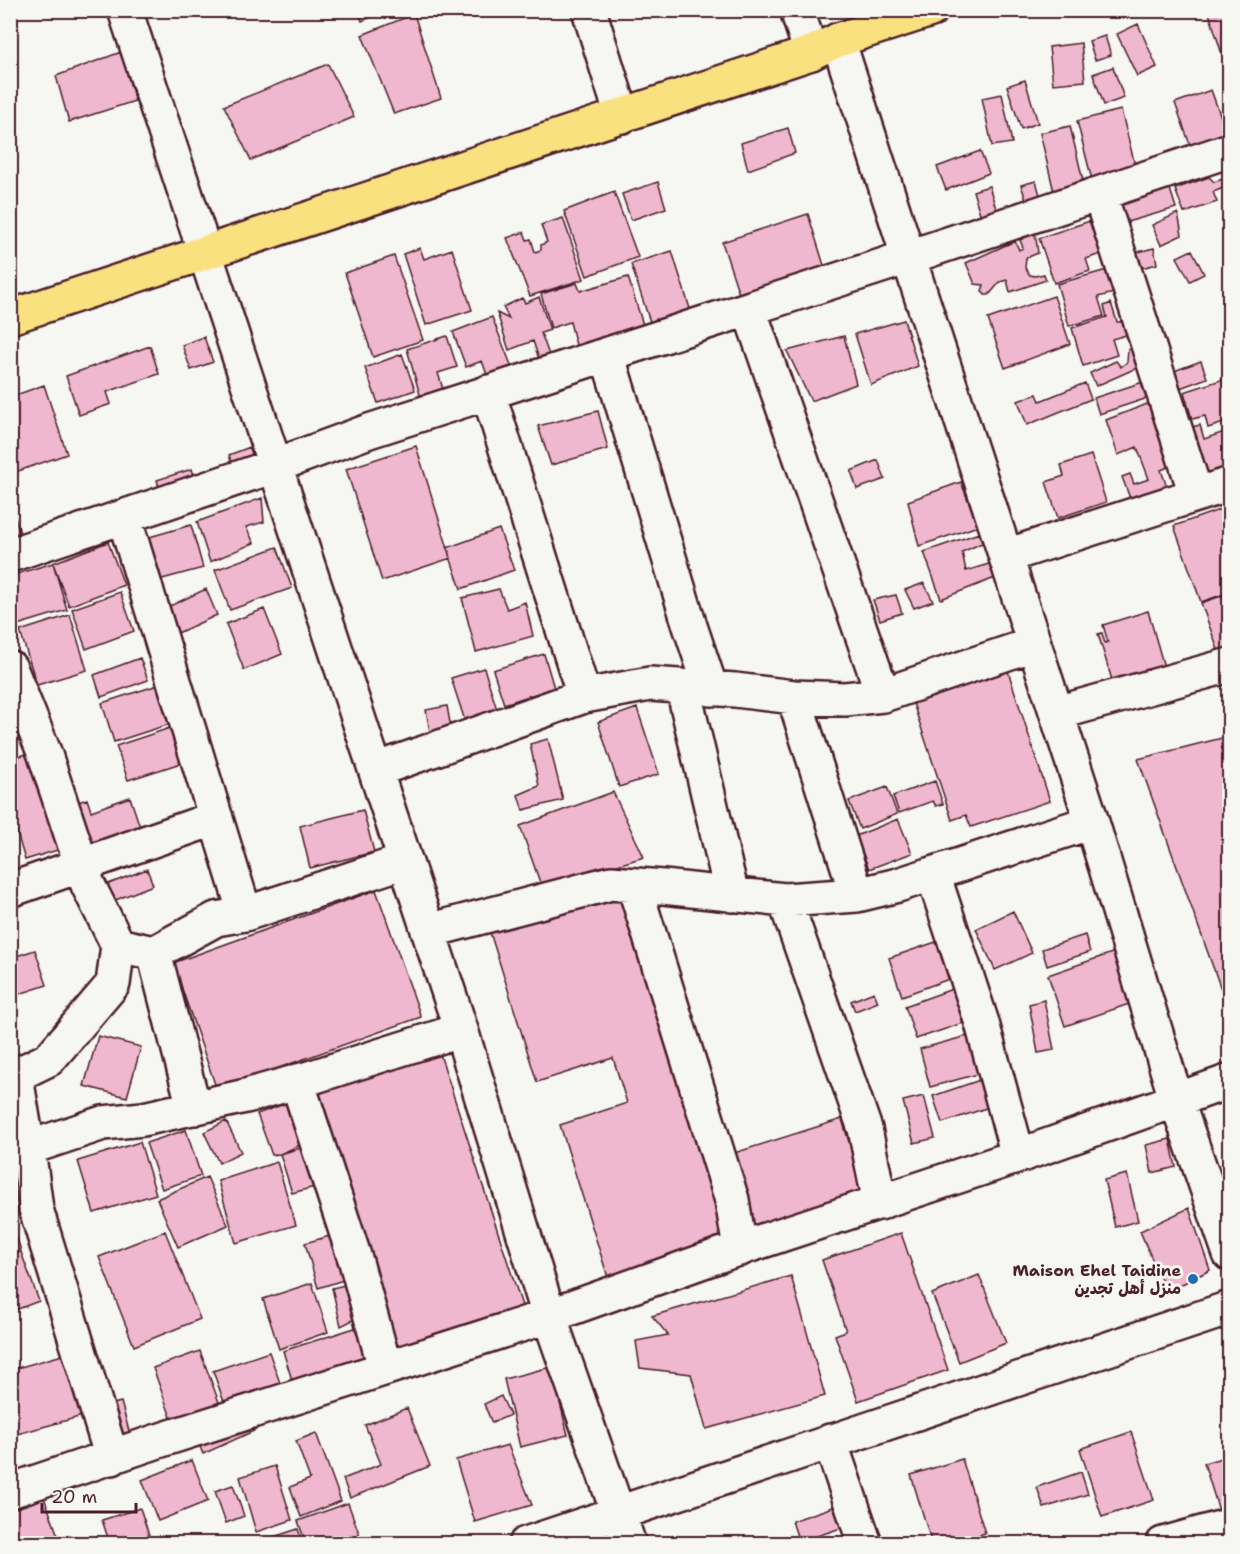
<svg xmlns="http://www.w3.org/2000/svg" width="1240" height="1554" viewBox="0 0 1240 1554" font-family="'Shantell Sans','Playpen Sans Arabic',sans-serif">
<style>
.building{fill:#efb8ce;stroke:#4a1f2b;stroke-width:1.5}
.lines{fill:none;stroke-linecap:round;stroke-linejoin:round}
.minor-casing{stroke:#4a1f2b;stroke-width:38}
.primary-casing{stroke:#4a1f2b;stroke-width:38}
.minor{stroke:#f6f6f2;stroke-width:33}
.primary{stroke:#fae180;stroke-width:33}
.poi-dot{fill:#1f6fb2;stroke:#f6f6f2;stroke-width:2}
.labels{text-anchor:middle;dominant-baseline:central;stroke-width:6;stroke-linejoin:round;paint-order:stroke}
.poi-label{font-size:16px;font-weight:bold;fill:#4a1f2b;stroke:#f6f6f2;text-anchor:end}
</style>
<rect width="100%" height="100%" fill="#f6f6f2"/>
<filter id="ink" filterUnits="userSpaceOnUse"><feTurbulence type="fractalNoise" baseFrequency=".0167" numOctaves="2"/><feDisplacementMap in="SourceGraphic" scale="12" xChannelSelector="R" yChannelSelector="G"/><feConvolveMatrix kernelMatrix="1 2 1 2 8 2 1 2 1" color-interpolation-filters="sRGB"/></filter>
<g filter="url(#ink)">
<!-- building -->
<path class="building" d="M 358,10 L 388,10 L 362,21 Z
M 1208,10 L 1230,10 L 1230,69 L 1227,70 Z
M 414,14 L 441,98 L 394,114 L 362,35 Z
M 1138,24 L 1157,67 L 1137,76 L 1117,34 Z
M 1105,36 L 1111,55 L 1095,60 L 1089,41 Z
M 1081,43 L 1085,81 L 1053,84 L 1049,47 Z
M 121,52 L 135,101 L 69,122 L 56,76 Z
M 328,64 L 354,117 L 251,160 L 224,106 Z
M 1113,67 L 1124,98 L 1104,105 L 1093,74 Z
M 1025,80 L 1038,123 L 1021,129 L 1007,86 Z
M 1211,90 L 1229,139 L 1193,153 L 1175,103 Z
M 1002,94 L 1012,143 L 992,146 L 982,98 Z
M 1121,110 L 1137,173 L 1093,184 L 1077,121 Z
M 1070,126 L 1085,189 L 1055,196 L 1040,133 Z
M 788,128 L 795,153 L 748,170 L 741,143 Z
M 980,151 L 989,173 L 946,190 L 937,167 Z
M 1209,177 L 1214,182 L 1226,178 L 1229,186 L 1213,192 L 1217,202 L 1184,213 L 1175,189 Z
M 1036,181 L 1042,202 L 1028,206 L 1021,185 Z
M 658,182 L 666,208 L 631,220 L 622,194 Z
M 989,186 L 999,218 L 983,223 L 973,191 Z
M 1170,189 L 1176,208 L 1127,222 L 1121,203 Z
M 614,192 L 638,257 L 587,276 L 564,211 Z
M 1178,213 L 1182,235 L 1161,245 L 1152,225 Z
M 808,214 L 827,275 L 742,303 L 722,242 Z
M 563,218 L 584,279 L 530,296 L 507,238 L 524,232 L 527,240 L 531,239 L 535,252 L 541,250 L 541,245 L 547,242 L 541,225 Z
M 1093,220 L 1104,253 L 1086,259 L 1090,271 L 1054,283 L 1039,238 Z
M 1035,232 L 1038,253 L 1026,258 L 1025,268 L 1030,275 L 1035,276 L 1044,274 L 1046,280 L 1010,292 L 1007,280 L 1000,282 L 989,295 L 985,295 L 982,291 L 984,285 L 975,284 L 966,263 L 1015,241 L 1019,250 L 1023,248 L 1020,240 Z
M 420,248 L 424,259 L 452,249 L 472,310 L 426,325 L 403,254 Z
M 1154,248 L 1157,264 L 1137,269 L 1134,253 Z
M 1192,250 L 1204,274 L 1190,281 L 1177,257 Z
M 672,251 L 691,312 L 651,325 L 631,264 Z
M 394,256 L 423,340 L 373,357 L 345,273 Z
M 1107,270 L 1114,293 L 1098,297 L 1104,316 L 1069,326 L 1057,284 Z
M 628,277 L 644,328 L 577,349 L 570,322 L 551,328 L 541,294 L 577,283 L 580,291 Z
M 1054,296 L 1070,344 L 1005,368 L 988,319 Z
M 539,297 L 550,330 L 541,333 L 549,355 L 539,359 L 533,341 L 509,350 L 497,313 L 509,319 L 503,307 L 522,298 L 525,303 Z
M 1119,301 L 1130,334 L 1112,339 L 1117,355 L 1083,366 L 1072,328 L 1107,317 L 1104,306 L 1111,303 L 1117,322 L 1120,322 L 1122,319 L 1117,302 Z
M 492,317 L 513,370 L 489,380 L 482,361 L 466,367 L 453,332 Z
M 904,320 L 918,366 L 871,385 L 855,334 Z
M 447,336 L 457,367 L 438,373 L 447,402 L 424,409 L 407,349 Z
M 844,336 L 856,384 L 811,401 L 787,351 Z
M 204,337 L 213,362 L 191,370 L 182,345 Z
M 150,346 L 159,374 L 107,392 L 111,404 L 79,415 L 66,376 Z
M 1133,347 L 1141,366 L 1096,386 L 1090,373 L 1116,361 L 1121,367 L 1127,362 L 1128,349 Z
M 402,354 L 415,390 L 378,403 L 365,368 Z
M 1201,361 L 1207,378 L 1180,388 L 1174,371 Z
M 1230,377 L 1230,421 L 1208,428 L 1205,416 L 1192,419 L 1184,392 Z
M 1146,381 L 1151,397 L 1099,414 L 1094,398 Z
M 1085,383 L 1091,399 L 1027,425 L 1018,401 L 1037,394 L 1040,401 Z
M 44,385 L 67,454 L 10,474 L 10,397 Z
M 1155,401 L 1178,463 L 1161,470 L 1167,487 L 1131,501 L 1122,477 L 1130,474 L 1134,484 L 1149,479 L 1137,447 L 1118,455 L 1106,420 Z
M 598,411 L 608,449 L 551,465 L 538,426 Z
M 1200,425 L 1204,439 L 1230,430 L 1230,456 L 1223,459 L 1229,476 L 1210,483 L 1192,427 Z
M 416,446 L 451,558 L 382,581 L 346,469 Z
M 250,447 L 256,462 L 234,470 L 229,455 Z
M 1091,455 L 1106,502 L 1058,518 L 1046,482 L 1064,476 L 1061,465 Z
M 878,460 L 885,479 L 857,489 L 851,471 Z
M 192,469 L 197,485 L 161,495 L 157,480 Z
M 961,482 L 978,526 L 919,546 L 908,501 Z
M 262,498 L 264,522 L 246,527 L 254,543 L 210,562 L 197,522 Z
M 10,502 L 21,536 L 10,539 Z
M 1230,506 L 1230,592 L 1201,602 L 1174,526 Z
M 191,525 L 203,568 L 151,582 L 139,540 Z
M 499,529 L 514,570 L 461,589 L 447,548 Z
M 979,533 L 982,543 L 962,552 L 966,571 L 989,564 L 995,578 L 941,599 L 924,552 Z
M 108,542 L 124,585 L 69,606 L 53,563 Z
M 277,547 L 292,588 L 230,610 L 215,570 Z
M 53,563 L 67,610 L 17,625 L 10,604 L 10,576 Z
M 924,583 L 933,601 L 914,608 L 905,590 Z
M 206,589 L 217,615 L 169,637 L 157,612 Z
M 499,589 L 507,609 L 525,602 L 533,636 L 476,652 L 462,598 Z
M 120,592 L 134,631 L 86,649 L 72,609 Z
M 1230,593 L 1230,658 L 1222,661 L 1201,603 Z
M 896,595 L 902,613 L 880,620 L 873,600 Z
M 264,609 L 282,654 L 244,670 L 226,624 Z
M 1148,611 L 1166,674 L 1115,690 L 1098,634 L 1102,633 L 1105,643 L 1108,642 L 1103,625 Z
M 70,615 L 87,670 L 37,685 L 20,631 Z
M 544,654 L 554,688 L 504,704 L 493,670 Z
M 140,658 L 148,680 L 101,697 L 94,675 Z
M 484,668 L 499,716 L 467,727 L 451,678 Z
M 1008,671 L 1050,801 L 971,827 L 966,815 L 952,820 L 913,703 Z
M 158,685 L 170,724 L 114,742 L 102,703 Z
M 447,706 L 452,734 L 431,738 L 426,710 Z
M 637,708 L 659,774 L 619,787 L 598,722 Z
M 170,728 L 181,763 L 128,780 L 116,746 Z
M 1230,736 L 1230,1014 L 1138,759 Z
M 548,739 L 563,800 L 523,810 L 518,795 L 539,786 L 530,744 Z
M 39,750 L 67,847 L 25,860 L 10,809 L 10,759 Z
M 935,781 L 943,804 L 936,806 L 933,801 L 899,813 L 893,796 Z
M 887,787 L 897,814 L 860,829 L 849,801 Z
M 613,792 L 644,857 L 542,888 L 520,826 Z
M 130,797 L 143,836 L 90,855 L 73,804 L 87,799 L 91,811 Z
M 363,810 L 374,852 L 310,868 L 300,826 Z
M 898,819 L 912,853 L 869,869 L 856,836 Z
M 147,869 L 153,885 L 113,901 L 106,885 Z
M 617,885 L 731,1248 L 611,1287 L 560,1125 L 627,1103 L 613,1058 L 537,1082 L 488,926 Z
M 376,890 L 421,1017 L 217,1090 L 173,963 Z
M 1013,911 L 1032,953 L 995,970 L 976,929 Z
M 1085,935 L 1090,952 L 1047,966 L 1042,949 Z
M 936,942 L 949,979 L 902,996 L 889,958 Z
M 35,950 L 47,985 L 10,997 L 10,958 Z
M 1115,952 L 1132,1003 L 1065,1026 L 1048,975 Z
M 955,988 L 966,1022 L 916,1039 L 905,1006 Z
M 874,992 L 878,1002 L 855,1011 L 851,1001 Z
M 1044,1000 L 1054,1050 L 1038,1053 L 1029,1004 Z
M 98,1036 L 141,1047 L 127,1097 L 84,1086 Z
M 967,1036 L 978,1074 L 930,1087 L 920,1049 Z
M 438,1048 L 525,1315 L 395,1358 L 308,1091 Z
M 980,1080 L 989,1107 L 942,1123 L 933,1096 Z
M 924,1096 L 935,1138 L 914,1143 L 903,1101 Z
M 298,1099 L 312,1140 L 280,1154 L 272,1155 L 257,1114 Z
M 842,1119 L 866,1198 L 752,1234 L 728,1155 Z
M 226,1121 L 241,1152 L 219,1163 L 204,1132 Z
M 186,1130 L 201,1176 L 162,1189 L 146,1143 Z
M 1170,1139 L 1176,1167 L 1152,1173 L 1146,1145 Z
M 140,1142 L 156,1194 L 94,1213 L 78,1161 Z
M 314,1144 L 326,1184 L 292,1193 L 280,1154 Z
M 277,1162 L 296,1225 L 236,1243 L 218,1181 Z
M 1127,1174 L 1138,1221 L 1115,1227 L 1104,1180 Z
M 207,1177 L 228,1225 L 178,1247 L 157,1199 Z
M 1189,1208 L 1210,1270 L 1166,1292 L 1140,1231 Z
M 10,1220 L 21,1250 L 10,1253 Z
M 165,1231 L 200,1319 L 134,1346 L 99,1257 Z
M 344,1232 L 356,1276 L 318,1288 L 305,1243 Z
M 901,1233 L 948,1370 L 858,1401 L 835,1335 L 846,1331 L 822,1260 Z
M 21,1252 L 39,1301 L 10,1312 L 10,1255 Z
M 979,1275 L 1006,1343 L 959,1362 L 932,1294 Z
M 791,1276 L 825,1396 L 706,1429 L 691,1374 L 640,1368 L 636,1341 L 668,1335 L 652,1316 Z
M 358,1282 L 365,1314 L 341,1326 L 332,1288 Z
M 312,1283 L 328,1332 L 279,1349 L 263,1299 Z
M 367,1324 L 380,1366 L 296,1393 L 283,1351 Z
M 80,1350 L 97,1412 L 10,1436 L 10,1370 Z
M 200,1351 L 223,1413 L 176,1431 L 153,1368 Z
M 269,1352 L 285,1397 L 229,1416 L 213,1371 Z
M 551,1367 L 568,1435 L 520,1447 L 504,1379 Z
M 501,1396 L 510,1415 L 492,1423 L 484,1404 Z
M 121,1402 L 131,1438 L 114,1451 L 102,1407 Z
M 407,1408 L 430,1466 L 350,1498 L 343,1479 L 381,1464 L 365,1425 Z
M 246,1415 L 254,1431 L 203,1454 L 196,1437 Z
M 1131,1432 L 1154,1500 L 1102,1517 L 1080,1449 Z
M 316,1433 L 341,1501 L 301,1517 L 290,1487 L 310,1479 L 296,1441 Z
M 508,1445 L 532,1505 L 475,1522 L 456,1460 Z
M 1225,1457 L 1230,1472 L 1230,1508 L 1219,1511 L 1204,1463 Z
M 962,1459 L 985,1533 L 952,1544 L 932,1544 L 911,1475 Z
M 192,1460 L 208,1501 L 158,1521 L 142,1480 Z
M 275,1466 L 292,1520 L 256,1532 L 240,1477 Z
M 1081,1472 L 1088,1494 L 1044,1508 L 1037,1487 Z
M 233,1485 L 244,1516 L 226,1523 L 215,1491 Z
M 41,1489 L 61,1544 L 10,1544 L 10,1501 Z
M 348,1503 L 363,1544 L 306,1544 L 298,1521 Z
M 839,1505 L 847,1526 L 799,1542 L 792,1521 Z
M 140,1508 L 152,1544 L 110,1544 L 102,1520 Z
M 298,1529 L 303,1544 L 252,1544 Z"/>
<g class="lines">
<!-- minor casing -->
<g class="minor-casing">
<path id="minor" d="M 125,10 L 461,1030 L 549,1316 L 629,1544
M 589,10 L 622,116
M 797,10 L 811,53
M 838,40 L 1092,822 L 1176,1099 L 1230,1254
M 1100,195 L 1196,494
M 749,309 L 883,695
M 607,354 L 689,623 L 711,689
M 488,392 L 584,696
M 124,517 L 245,914
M 10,555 L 274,466 L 369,431 L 909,257 L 1230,150
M 1006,556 L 1230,484
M 10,668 L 44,752 L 88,885 L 118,945
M 683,688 L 732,895
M 794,697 L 857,895
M 1057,713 L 1230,665
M 376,770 L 584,696 L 650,684 L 735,690 L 794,697 L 845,699 L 883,695 L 1034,644
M 933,874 L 982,1023 L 1018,1156
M 634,885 L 732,1200 L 740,1249
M 10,890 L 216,818
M 785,900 L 865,1129 L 880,1203
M 428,931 L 611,883 L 663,887 L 785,900 L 857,895 L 898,885 L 1092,822
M 154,953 L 194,1108
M 16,1077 L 28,1148 L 103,1123 L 143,1119 L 246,1096 L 306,1079 L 461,1030
M 10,1078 L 49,1059 L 113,984 L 118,945 L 154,953 L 216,919 L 245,914 L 405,861
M 297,1081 L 356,1262 L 385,1368
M 28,1148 L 36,1209 L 112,1458
M 830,1441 L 865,1544
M 10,1491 L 155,1442 L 549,1316 L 723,1254 L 1010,1159 L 1230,1081
M 526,1544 L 1230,1308
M 1163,1544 L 1230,1525"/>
</g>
<!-- primary casing -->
<g class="primary-casing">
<path id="primary" d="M 10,317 L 811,53 L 838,40 L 931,10"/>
</g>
<!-- minor -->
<use href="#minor" class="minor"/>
<!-- primary -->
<use href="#primary" class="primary"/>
</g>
</g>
<!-- markers -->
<circle class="poi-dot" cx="1193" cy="1279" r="6"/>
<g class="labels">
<!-- poi labels -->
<g class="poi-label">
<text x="1181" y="1270">Maison Ehel Tajdine<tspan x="1181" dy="18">منزل أهل تجدين</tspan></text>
</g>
</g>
<!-- margin -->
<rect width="1240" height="1554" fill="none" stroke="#f6f6f2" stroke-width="36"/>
<rect x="18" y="18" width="1204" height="1518" fill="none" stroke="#4a1f2b" stroke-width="2" filter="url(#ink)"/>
<!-- scale -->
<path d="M42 1503v9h94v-9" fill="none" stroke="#4a1f2b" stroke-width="3"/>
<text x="51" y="1503" font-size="18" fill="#4a1f2b" stroke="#f6f6f2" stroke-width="4.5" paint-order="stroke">20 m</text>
</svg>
